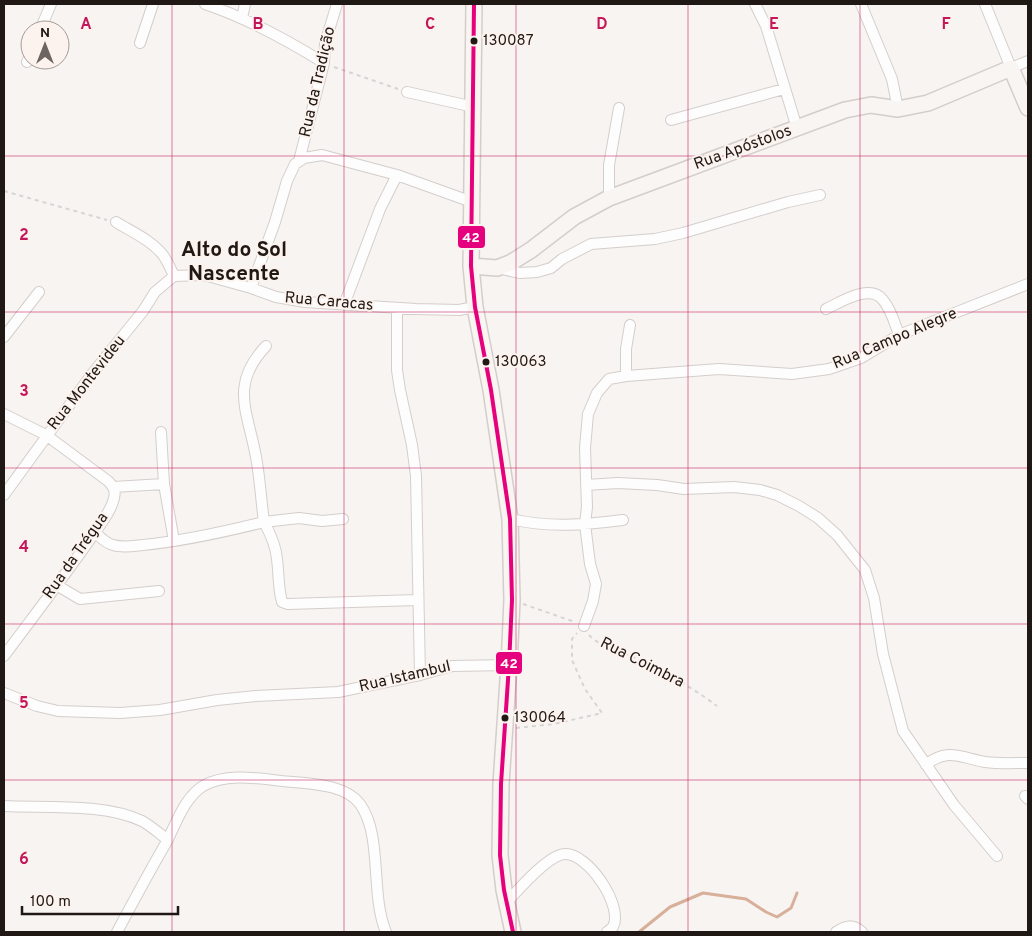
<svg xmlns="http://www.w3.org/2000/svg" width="1032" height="936" viewBox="0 0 1032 936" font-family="Overpass,sans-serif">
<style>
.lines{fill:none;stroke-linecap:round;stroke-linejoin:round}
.stream{stroke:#d8af99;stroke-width:3}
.street-casing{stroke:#d4cecb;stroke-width:12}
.secondary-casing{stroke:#d4cecb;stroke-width:18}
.path{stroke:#d7d5d4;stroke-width:2;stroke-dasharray:4 4;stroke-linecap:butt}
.street{stroke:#fefdfd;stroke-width:10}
.secondary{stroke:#f9f5f2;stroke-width:15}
.bus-1-casing{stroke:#fcf3ee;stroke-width:8}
.bus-1{stroke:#e5007d;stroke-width:4}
.grid{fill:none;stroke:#c2185b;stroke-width:1;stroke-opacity:0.55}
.bus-dot{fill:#201814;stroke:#fcf3ee;stroke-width:2}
.labels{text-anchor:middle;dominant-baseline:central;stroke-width:4;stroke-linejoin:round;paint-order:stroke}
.bus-label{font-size:15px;fill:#201814;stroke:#fcf3ee;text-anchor:start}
.street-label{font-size:16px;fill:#201814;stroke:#fcf3ee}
.district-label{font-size:21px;font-weight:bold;fill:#201814;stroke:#fcf3ee}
.grid-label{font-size:16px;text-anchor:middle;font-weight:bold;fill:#c2185b;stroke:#fcf3ee;stroke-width:4;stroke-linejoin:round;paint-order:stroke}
.line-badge{stroke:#fcf3ee;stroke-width:2}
.badge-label{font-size:14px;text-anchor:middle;font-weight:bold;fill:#fff}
</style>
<rect width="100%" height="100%" fill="#f8f4f2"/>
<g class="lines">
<!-- stream -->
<path class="stream" d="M 639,932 L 670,907 L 703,893 L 746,899 L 766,912 L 777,917 L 791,908 L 797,893"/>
<!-- street casing -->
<g class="street-casing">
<path id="street" d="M 205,4 C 247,18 287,40 324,63
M 755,4 L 766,26 L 797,128
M 861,4 L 892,79 L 898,109
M 985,4 L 1011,68 L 1028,61
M 242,18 L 245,4
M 40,30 L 51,4
M 140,43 L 153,4
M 27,62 L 30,55
M 407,92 L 474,107
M 671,120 L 784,89
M 299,161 L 324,63 L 325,43 L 337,4
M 609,198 L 609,165 L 619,108
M 116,222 C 132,232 151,240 163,255 C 167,261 171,269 174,276 L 204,275 L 251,288 L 276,297 L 305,302 L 416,309 L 459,310 L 475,307
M 498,268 L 520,273 L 537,272 L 551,268 L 562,259 L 591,244 L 655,239 L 683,233 L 788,202 L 820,195
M 251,288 L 275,222 L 287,181 L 295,164 L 304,158 L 322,155 L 397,175 L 472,202
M 344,305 L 380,209 L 397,175
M 397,308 L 397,370 L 400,390 L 412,445 L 416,476 L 420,675
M 826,309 C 841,302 870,283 883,300 C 891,309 895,324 899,335
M 4,337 L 39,292
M 266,346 C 229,385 248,412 256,457 C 260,478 261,500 264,522 L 299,518 L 322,521 L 343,519
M 626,376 L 626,349 L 630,325
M 4,414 L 46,435 L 108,481 C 113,486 116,490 114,498 C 111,512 99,526 91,538 C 63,578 33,617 4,656
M 161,432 L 164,484 L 174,541
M 586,485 L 618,483 L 657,485 L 684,489 L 734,487 L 760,490 L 777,495 L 799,506 L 818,518 L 837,535 L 865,570 L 874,598 L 883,654 L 903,731 L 954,805 L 997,856
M 113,487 L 164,484
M 4,495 L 92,374 L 143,311 L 155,292 L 174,276
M 510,519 C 551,528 582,525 623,520
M 95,532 C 100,537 105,543 113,545 C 122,548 133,546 143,545 C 184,541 224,532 264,522 C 270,533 276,546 277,559 C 279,574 278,588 282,602 L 288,604 L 417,600
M 58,586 L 80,599 L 159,591
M 584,626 L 593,601 L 596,584 L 590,564 L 585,524 L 587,507 L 585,448 L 588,414 L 597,393 L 609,379 L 626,376 L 719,369 L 792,374 L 829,369 L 861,358 L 899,335 L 1028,284
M 4,693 L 37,706 L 58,711 L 120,713 L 160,710 L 217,700 L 256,696 L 338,692 L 420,675 L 452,666 L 509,665
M 926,765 C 947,747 962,758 985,762 C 999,764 1014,763 1028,763
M 1025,796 L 1028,799
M 4,806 C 46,808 104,803 142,821 C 151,826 160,834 168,840
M 507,902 C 518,890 549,854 565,854 C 588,853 624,906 613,927 C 612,928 607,932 607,932
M 117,932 C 133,902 149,872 166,843 C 176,824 184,798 203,786 C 229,771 265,780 293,782 C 313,784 346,785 360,804 C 383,836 370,894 386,932
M 836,932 C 846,925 853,924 862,932"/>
</g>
<!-- secondary casing -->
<g class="secondary-casing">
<path id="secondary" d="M 474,4 L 471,266 L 475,307 L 491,390 L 510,519 L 512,600 L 509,665 L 501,784 L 500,855 L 504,890 L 513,932
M 471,266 L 497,268 L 510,263 L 531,250 L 574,217 L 609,198 L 845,110 L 871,105 L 898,109 L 928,103 L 1011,68 L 1028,108"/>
</g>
<!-- path -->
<path class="path" d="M 334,67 L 398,89
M 4,191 L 107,220
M 523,604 L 575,622
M 589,635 C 601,648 622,651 637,659 C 665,672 693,688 717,706
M 516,728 L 554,724 L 602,713 L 585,689 L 572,660 L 572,639 L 577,633"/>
<!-- street -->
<use href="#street" class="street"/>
<!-- secondary -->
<use href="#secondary" class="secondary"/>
<!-- bus-1 casing -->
<g class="bus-1-casing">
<path id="bus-1" d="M 474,4 L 471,266 L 475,307 L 491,390 L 510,519 L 512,600 L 509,665 L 501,784 L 500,855 L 504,890 L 513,932"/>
</g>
<!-- bus-1 -->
<use href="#bus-1" class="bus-1"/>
</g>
<!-- grid -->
<path class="grid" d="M 172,4 L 172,932M 344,4 L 344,932M 516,4 L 516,932M 688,4 L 688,932M 860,4 L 860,932M 4,156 L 1028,156M 4,312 L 1028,312M 4,468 L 1028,468M 4,624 L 1028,624M 4,780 L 1028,780"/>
<!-- markers -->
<g class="bus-dot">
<circle cx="474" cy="41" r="4.5"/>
<circle cx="486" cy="362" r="4.5"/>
<circle cx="505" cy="718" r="4.5"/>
</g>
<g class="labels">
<!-- bus labels -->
<g class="bus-label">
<text x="483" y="41">130087</text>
<text x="495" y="362">130063</text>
<text x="514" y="718">130064</text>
</g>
<!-- street labels -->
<g class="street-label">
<text transform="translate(318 82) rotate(-77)">Rua da Tradição</text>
<text transform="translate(743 148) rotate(-20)">Rua Apóstolos</text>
<text transform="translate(329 302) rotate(5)">Rua Caracas</text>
<text transform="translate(895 339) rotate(-23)">Rua Campo Alegre</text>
<text transform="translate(87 383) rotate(-52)">Rua Montevideu</text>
<text transform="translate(76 556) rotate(-55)">Rua da Trégua</text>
<text transform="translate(642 663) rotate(27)">Rua Coimbra</text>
<text transform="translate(405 677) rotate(-13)">Rua Istambul</text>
</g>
<!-- district labels -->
<g class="district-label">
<text x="234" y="250">Alto do Sol<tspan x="234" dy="24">Nascente</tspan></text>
</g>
</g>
<g class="grid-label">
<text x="86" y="29">A</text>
<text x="258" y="29">B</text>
<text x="430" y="29">C</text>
<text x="602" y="29">D</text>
<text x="774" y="29">E</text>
<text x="946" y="29">F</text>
<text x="24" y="240">2</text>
<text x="24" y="396">3</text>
<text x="24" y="552">4</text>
<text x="24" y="708">5</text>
<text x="24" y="864">6</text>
</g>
<g class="line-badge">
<rect x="457" y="225" width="29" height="24" rx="5" fill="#e5007d"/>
<rect x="495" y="651" width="28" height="24" rx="5" fill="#e5007d"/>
</g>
<g class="badge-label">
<text x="471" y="242">42</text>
<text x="509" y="668">42</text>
</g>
<!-- border -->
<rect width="1032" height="936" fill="none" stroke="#201814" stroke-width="10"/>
<!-- north arrow -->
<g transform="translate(45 45)"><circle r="24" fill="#fcf3ee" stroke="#a49b97"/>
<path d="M0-4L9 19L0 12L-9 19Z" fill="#6c6562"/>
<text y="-8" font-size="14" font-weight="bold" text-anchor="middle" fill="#201814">N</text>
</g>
<!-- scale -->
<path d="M22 906v8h156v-8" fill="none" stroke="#201814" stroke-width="2.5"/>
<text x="30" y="906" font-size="15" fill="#201814" stroke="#fcf3ee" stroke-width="4" paint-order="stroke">100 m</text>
</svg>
